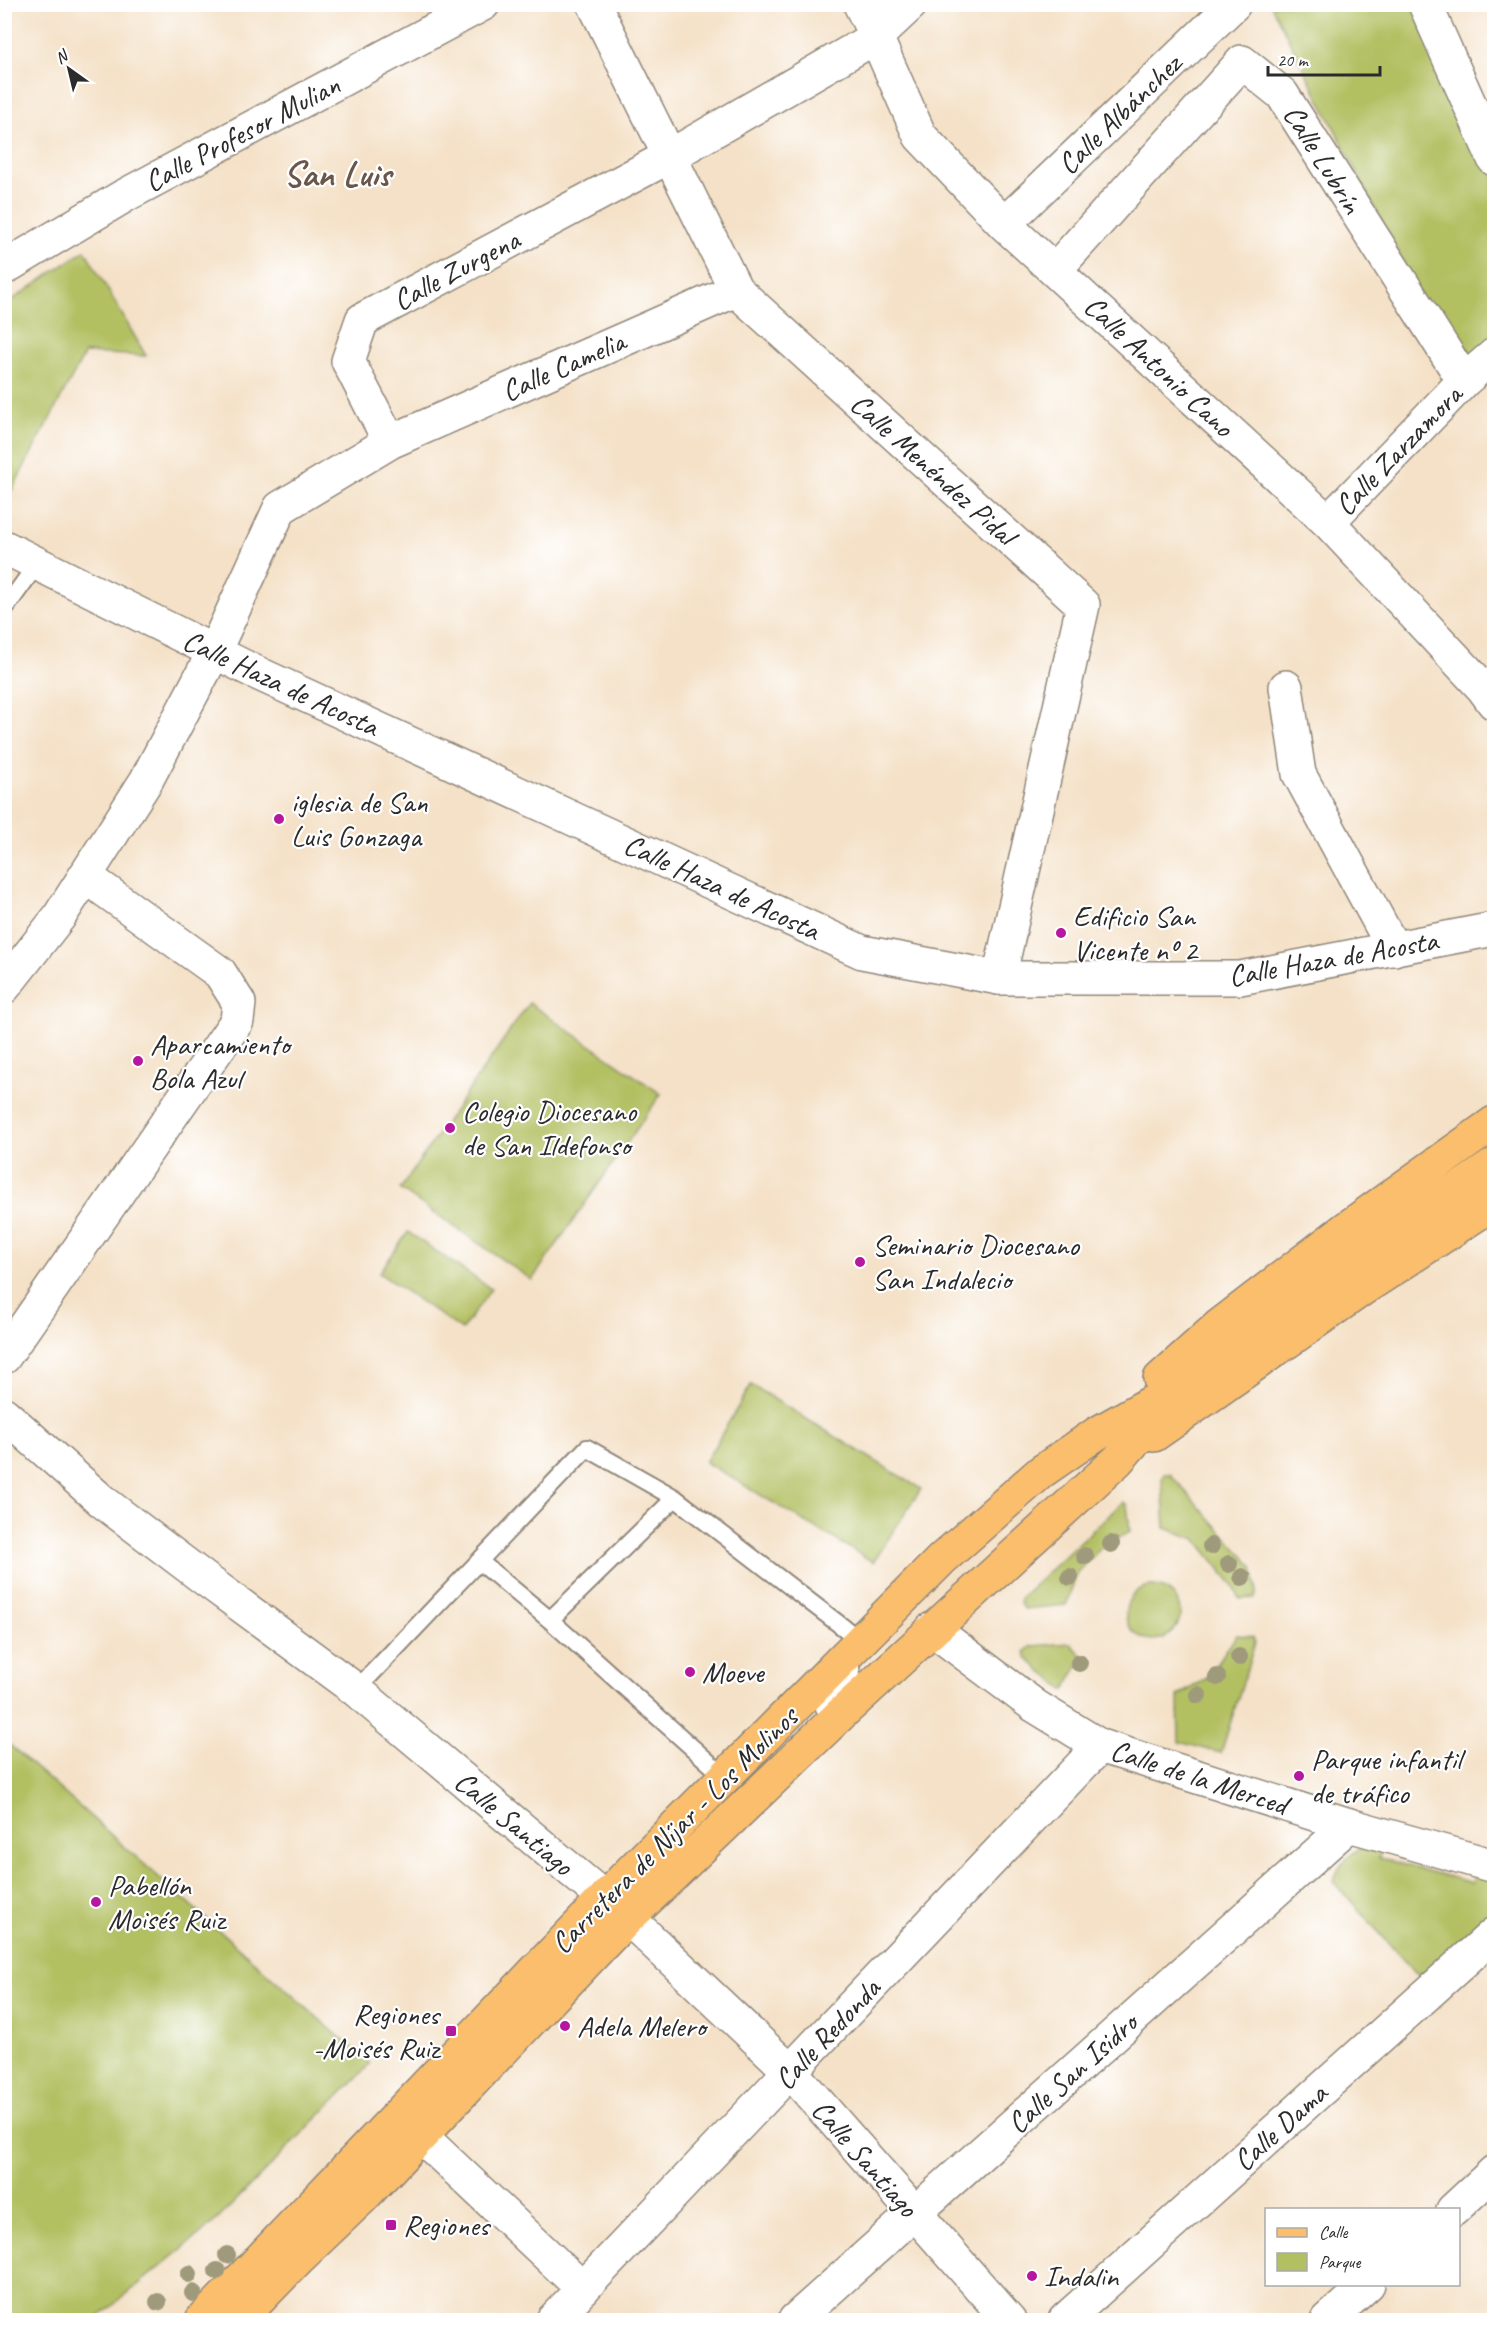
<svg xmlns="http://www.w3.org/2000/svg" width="1499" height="2325" viewBox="0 0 1499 2325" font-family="Caveat,sans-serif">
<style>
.green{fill:#b2c062;stroke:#6e7646;stroke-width:1.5}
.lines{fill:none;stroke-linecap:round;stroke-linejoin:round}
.service-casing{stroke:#908679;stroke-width:20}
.minor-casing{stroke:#908679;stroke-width:36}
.tertiary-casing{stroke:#908679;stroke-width:36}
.primary-casing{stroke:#908679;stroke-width:36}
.service{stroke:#fff;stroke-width:16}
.minor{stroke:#fff;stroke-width:33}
.tertiary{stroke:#fff;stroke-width:33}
.primary{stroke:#fabe6d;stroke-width:33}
.tree{fill:#9f9a7c}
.poi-dot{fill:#b5179e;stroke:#fff;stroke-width:2}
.labels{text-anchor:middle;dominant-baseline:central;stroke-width:4.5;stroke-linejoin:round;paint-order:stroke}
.street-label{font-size:30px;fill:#2b2b2b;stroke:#fff}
.poi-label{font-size:30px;fill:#2b2b2b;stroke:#fff;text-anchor:start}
.district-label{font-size:36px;font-weight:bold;fill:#6a5749;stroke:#fff}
</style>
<rect width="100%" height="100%" fill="#fff"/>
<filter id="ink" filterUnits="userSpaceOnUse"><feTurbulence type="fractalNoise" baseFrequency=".0167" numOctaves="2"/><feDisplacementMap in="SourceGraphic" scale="12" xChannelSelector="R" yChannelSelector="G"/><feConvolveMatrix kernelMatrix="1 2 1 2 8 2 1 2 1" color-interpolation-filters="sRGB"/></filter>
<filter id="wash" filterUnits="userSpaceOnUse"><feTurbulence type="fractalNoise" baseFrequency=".008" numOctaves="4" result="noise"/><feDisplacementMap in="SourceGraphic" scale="24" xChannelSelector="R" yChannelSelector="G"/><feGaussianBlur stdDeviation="1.35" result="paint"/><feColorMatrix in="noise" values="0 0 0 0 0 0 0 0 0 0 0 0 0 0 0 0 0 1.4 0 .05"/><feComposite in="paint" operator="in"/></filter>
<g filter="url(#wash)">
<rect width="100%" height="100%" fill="#f4e1c7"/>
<!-- green -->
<path class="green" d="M 1271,5 L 1423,5 L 1494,165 L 1494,355 L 1464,381 Z
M 85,250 L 146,356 L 85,353 L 5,503 L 5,305 Z
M 529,1003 L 661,1094 L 532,1280 L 400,1189 Z
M 408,1232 L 491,1289 L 462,1330 L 379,1273 Z
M 751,1385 L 921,1489 L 873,1562 L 705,1462 Z
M 1164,1474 L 1170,1474 L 1253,1567 L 1257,1592 L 1255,1598 L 1240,1599 L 1233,1585 L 1196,1539 L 1165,1528 L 1162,1480 Z
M 1123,1502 L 1127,1505 L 1130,1531 L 1100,1549 L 1077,1573 L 1066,1605 L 1024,1609 L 1020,1604 L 1020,1598 Z
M1126 1613a27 27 0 1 1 54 0a27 27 0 1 1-54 0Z
M 1237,1635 L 1253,1637 L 1255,1643 L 1221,1753 L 1179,1742 L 1178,1696 L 1206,1679 Z
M 1070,1643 L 1083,1656 L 1065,1690 L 1027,1659 L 1025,1652 L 1031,1646 Z
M 4,1740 L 370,2064 L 218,2219 L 95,2320 L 5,2320 Z
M 1371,1843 L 1382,1845 L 1379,1858 L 1472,1883 L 1474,1874 L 1485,1876 L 1494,1882 L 1494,1915 L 1425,1975 L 1416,1974 L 1334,1882 C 1336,1865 1355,1848 1371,1843 Z"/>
</g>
<g filter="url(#ink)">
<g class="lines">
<!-- service casing -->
<g class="service-casing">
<path id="service" d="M 4,610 L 37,564
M 479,1561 L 550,1620 L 725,1777
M 550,1620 L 675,1498
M 356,1690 L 587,1448 L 675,1498 L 861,1641
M 824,1708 C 844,1688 858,1681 848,1652"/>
</g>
<!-- minor casing -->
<g class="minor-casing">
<path id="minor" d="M 594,4 L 736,290 L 1083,605 L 999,978
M 860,4 L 876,37 L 920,136 L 1004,224 L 1328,522 L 1483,688 L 1494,703
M 1004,224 L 1234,4
M 4,268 L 124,196 L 483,4
M 1055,270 L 1242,62 L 1282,94 L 1464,381
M 390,442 L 348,361 L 362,320 L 670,156 L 876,37 L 911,4
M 1328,522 L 1464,381 L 1494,355
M 1286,687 L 1299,774 L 1394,949
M 4,987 L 59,917 L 146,781 L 214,652 L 280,508 L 390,442 L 736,290
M 4,1357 L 237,1021 L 239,1003 L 220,973 L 85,876
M 421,2136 L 583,2289
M 1453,2210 L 1494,2172
M 553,2320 L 1100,1746
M 795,2320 L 1349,1825
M 1065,2320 L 1494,1934
M 1328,2320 L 1368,2284"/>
</g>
<!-- tertiary casing -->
<g class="tertiary-casing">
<path id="tertiary" d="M 1425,4 L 1494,159
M 4,547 L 257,673 L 862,952 L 999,978 L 1240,978 L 1494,929
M 4,1414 L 102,1501 L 205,1579 L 356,1690 L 628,1918 L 791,2072 L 1009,2320
M 932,1629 L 1035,1706 L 1100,1746 L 1349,1825 L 1494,1866"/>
</g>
<!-- primary casing -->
<g class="primary-casing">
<path id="primary" d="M 1160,1379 L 1220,1325 L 1344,1230 L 1494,1123
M 1154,1435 L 1361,1290 L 1494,1203
M 202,2320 L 625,1877 L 942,1559 L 1041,1472 L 1096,1434 L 1184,1384 L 1368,1251 L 1494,1165
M 239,2320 L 299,2258 L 363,2197 L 628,1918 L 842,1713 L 1118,1460 L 1167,1404"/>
</g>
<!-- service -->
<use href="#service" class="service"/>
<!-- minor -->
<use href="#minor" class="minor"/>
<!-- tertiary -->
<use href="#tertiary" class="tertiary"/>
<!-- primary -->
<use href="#primary" class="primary"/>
</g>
<!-- trees -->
<g class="tree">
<circle cx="1111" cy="1544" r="9"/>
<circle cx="1211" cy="1546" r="9"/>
<circle cx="1085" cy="1556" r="9"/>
<circle cx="1229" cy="1564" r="9"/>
<circle cx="1070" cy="1577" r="9"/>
<circle cx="1242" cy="1577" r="9"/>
<circle cx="1239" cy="1657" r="9"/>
<circle cx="1079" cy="1663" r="9"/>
<circle cx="1217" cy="1677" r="9"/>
<circle cx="1198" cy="1695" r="9"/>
<circle cx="227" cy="2255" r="9"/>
<circle cx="217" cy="2271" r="9"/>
<circle cx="189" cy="2274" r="9"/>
<circle cx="193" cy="2293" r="9"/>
<circle cx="158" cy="2302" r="9"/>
</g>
</g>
<!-- markers -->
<g class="poi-dot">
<circle cx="279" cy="819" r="6"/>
<circle cx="1061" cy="933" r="6"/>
<circle cx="138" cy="1061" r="6"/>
<circle cx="450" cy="1128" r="6"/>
<circle cx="860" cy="1262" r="6"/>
<circle cx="690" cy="1672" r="6"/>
<circle cx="1299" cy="1776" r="6"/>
<circle cx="96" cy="1902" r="6"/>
<circle cx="565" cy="2026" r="6"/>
<rect x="445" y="2025" width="12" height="12" rx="3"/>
<rect x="385" y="2219" width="12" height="12" rx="3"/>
<circle cx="1032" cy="2276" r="6"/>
</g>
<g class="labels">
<!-- street labels -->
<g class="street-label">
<text transform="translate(1119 114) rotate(-44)">Calle Albánchez</text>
<text transform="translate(242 133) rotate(-28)">Calle Profesor Mulian</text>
<text transform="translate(1323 159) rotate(58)">Calle Lubrín</text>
<text transform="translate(456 270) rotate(-28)">Calle Zurgena</text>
<text transform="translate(563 366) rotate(-24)">Calle Camelia</text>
<text transform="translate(1159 366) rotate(43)">Calle Antonio Cano</text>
<text transform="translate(1398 450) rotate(-46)">Calle Zarzamora</text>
<text transform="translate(933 469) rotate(42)">Calle Menéndez Pidal</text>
<text transform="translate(281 683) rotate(25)">Calle Haza de Acosta</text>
<text transform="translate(722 887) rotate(25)">Calle Haza de Acosta</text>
<text transform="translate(1333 958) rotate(-10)">Calle Haza de Acosta</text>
<text transform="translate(1199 1777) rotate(18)">Calle de la Merced</text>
<text transform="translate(514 1823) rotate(40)">Calle Santiago</text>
<text transform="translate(674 1830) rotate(-45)">Carretera de Níjar - Los Molinos</text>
<text transform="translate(827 2034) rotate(-47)">Calle Redonda</text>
<text transform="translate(1072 2073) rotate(-42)">Calle San Isidro</text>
<text transform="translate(1280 2127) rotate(-42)">Calle Dama</text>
<text transform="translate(865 2158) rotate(49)">Calle Santiago</text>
</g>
<!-- poi labels -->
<g class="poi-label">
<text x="291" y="802">iglesia de San<tspan x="291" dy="34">Luis Gonzaga</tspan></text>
<text x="1073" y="916">Edificio San<tspan x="1073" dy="34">Vicente nº 2</tspan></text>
<text x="150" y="1044">Aparcamiento<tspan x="150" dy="34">Bola Azul</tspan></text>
<text x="462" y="1111">Colegio Diocesano<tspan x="462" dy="34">de San Ildefonso</tspan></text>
<text x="872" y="1245">Seminario Diocesano<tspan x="872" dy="34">San Indalecio</tspan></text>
<text x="702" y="1672">Moeve</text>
<text x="1311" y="1759">Parque infantil<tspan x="1311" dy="34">de tráfico</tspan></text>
<text x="108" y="1885">Pabellón<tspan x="108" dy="34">Moisés Ruiz</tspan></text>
<text x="439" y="2014" text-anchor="end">Regiones<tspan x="439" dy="34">-Moisés Ruiz</tspan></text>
<text x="577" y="2026">Adela Melero</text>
<text x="403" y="2225">Regiones</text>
<text x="1044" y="2276">Indalin</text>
</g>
<!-- district labels -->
<g class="district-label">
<text x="337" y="174">San Luis</text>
</g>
</g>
<!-- margin -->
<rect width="1499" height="2325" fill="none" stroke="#fff" stroke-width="24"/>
<!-- legend -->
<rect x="1265" y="2208" width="195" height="78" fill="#ffffff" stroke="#aaaaaa" stroke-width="1.5"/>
<rect x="1277" y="2228" width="30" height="9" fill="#fabe6d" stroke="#aaaaaa" stroke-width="1.5"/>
<text x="1319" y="2238" font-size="18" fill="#2b2b2b">Calle</text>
<rect x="1277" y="2253" width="30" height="18" fill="#b2c062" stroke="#aaaaaa" stroke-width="1.5"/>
<text x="1319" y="2268" font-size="18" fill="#2b2b2b">Parque</text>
<!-- north arrow -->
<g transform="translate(69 69) rotate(326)" stroke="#ffffff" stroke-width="4.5" paint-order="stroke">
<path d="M0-4.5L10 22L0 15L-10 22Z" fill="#2b2b2b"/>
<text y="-9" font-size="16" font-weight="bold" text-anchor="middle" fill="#2b2b2b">N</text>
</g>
<!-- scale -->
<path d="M1268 66v9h112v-9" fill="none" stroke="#2b2b2b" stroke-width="3"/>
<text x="1277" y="66" font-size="18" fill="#2b2b2b" stroke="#ffffff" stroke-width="4.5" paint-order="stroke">20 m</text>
</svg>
